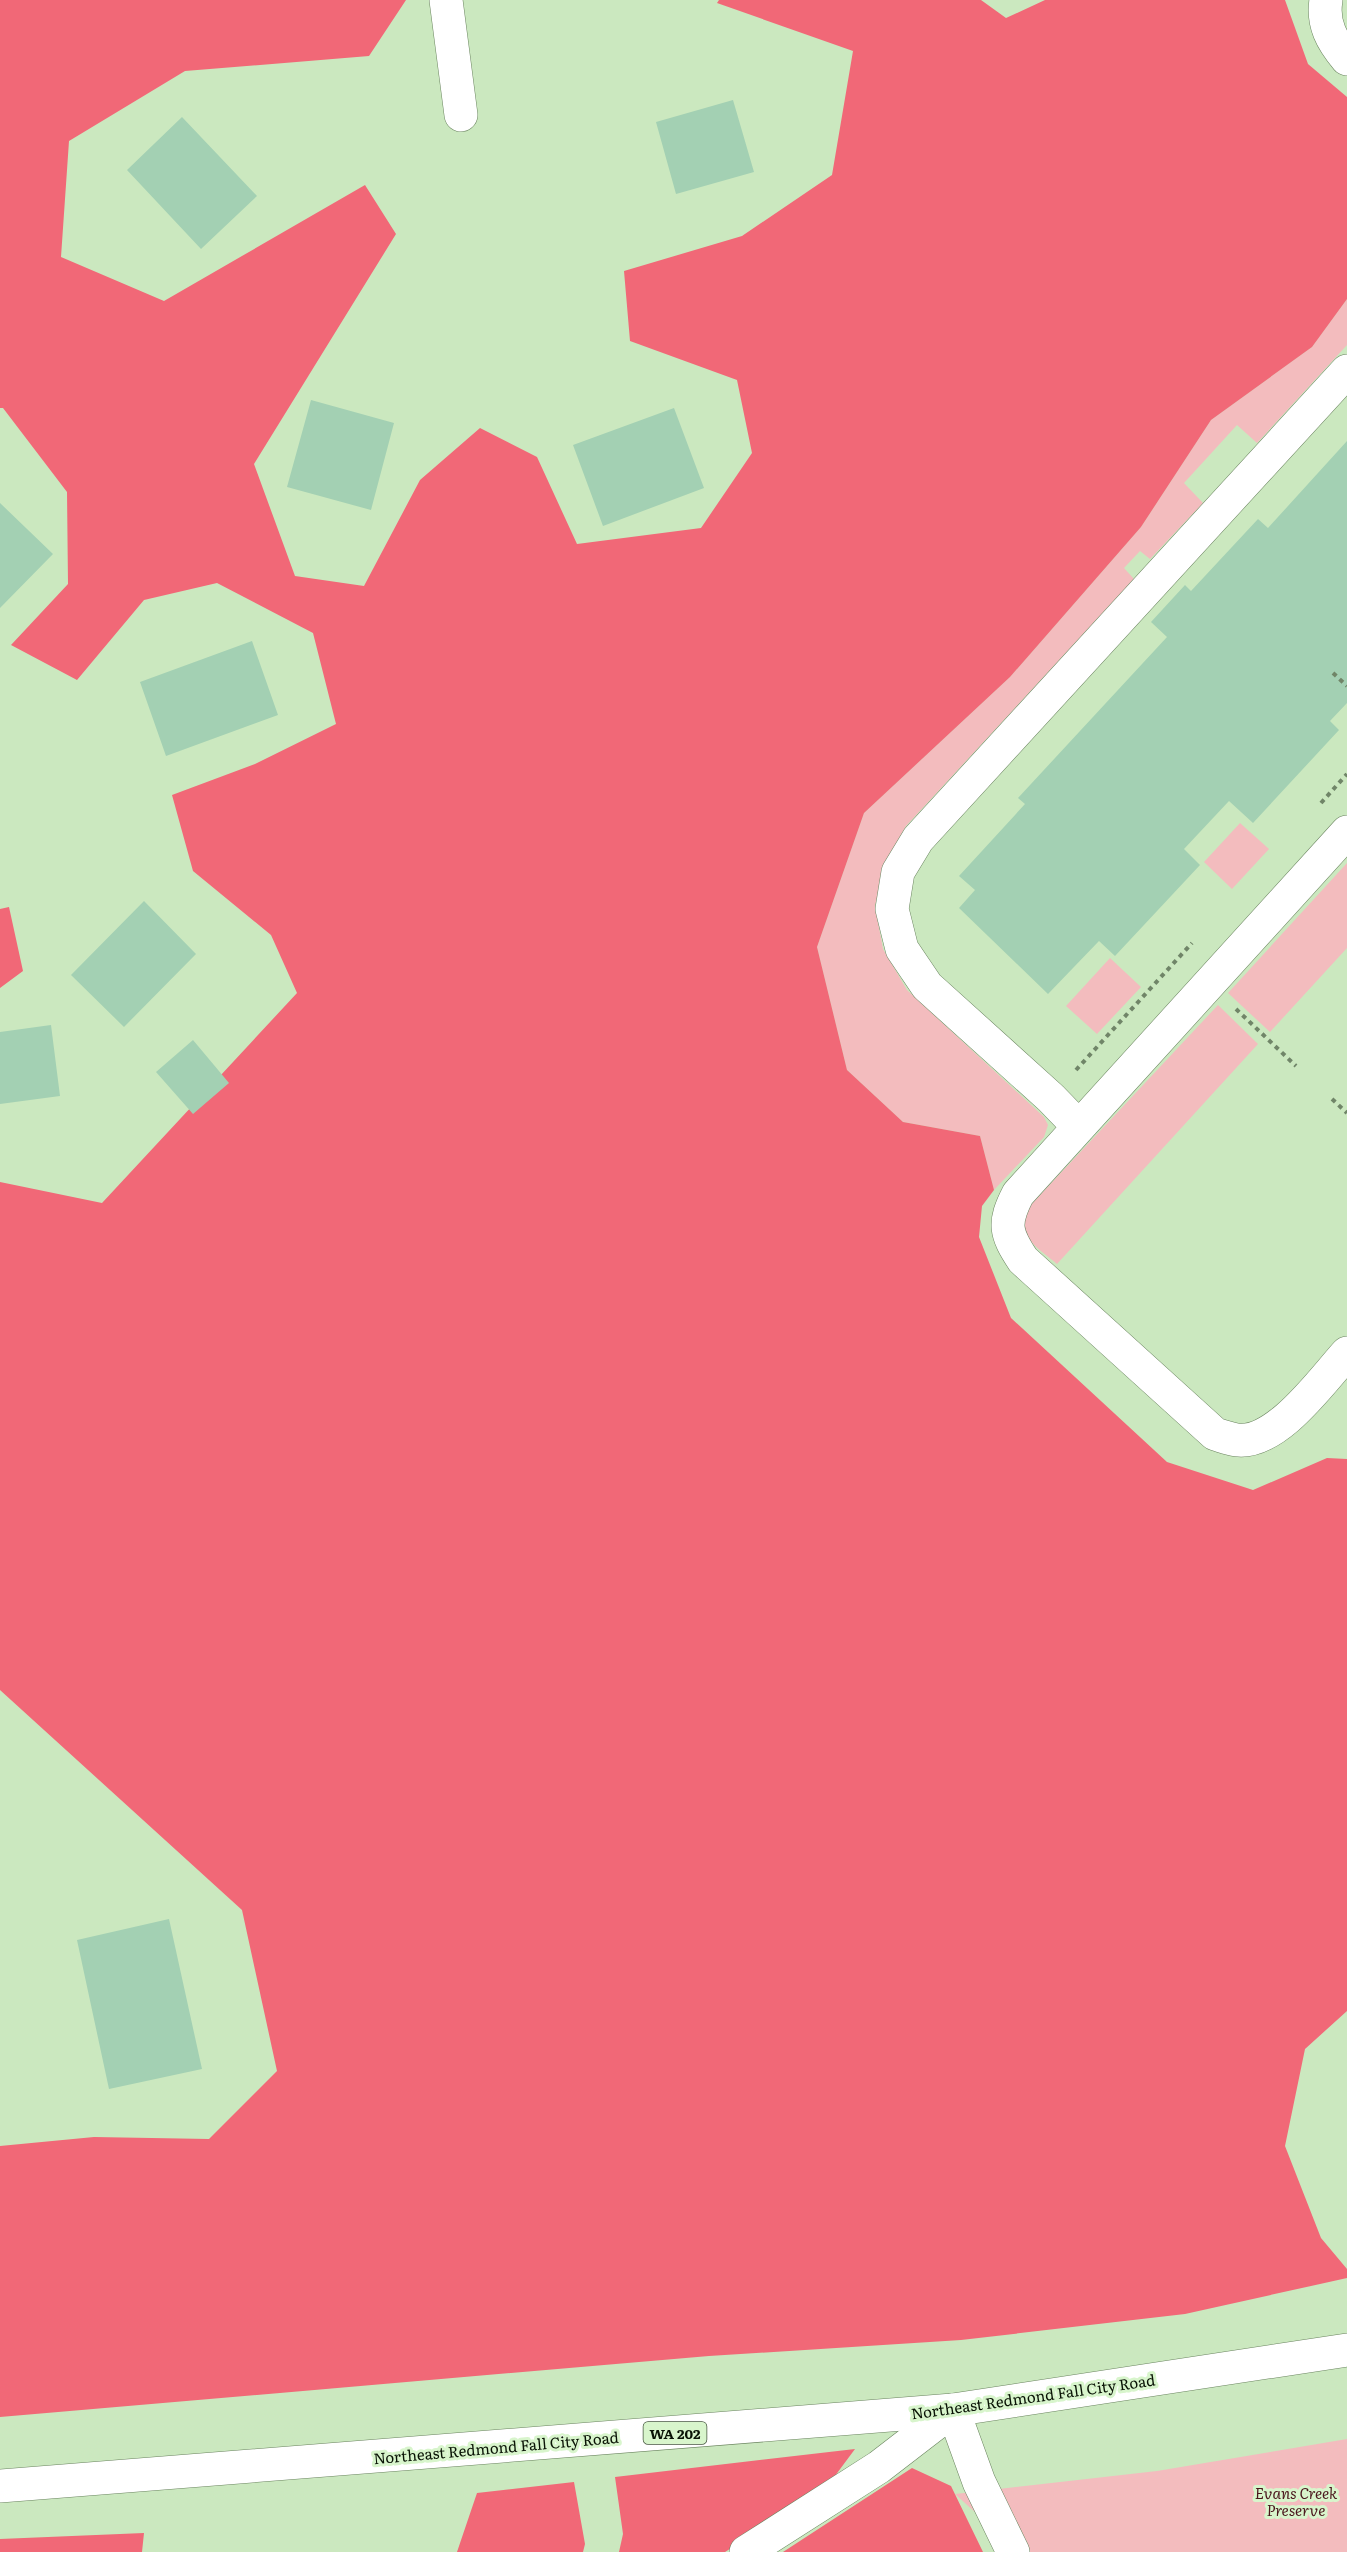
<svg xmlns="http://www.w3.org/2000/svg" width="1347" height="2552" viewBox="0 0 1347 2552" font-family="Literata,serif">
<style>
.green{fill:#f3bcbe}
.forest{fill:#f16877}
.building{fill:#a3d0b3}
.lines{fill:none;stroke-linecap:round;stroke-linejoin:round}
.minor-casing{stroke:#6a845f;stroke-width:34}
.major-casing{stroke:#6a845f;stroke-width:34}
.path{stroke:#708568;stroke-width:4;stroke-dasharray:4.5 4.5;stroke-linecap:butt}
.minor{stroke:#fff;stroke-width:33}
.major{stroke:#fff;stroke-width:33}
.labels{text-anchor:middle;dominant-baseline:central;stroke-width:6;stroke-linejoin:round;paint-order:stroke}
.shield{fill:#d8f5cc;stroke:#475741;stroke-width:1.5}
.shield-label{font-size:14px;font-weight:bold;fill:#091305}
.street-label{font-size:15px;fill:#091305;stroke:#d8f5cc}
.park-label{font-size:15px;font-style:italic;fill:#4a151c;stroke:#d8f5cc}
</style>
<rect width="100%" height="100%" fill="#cbe8bf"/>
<!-- green -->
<path class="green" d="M 1347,299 L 1347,345 L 1257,443 L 1237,425 L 1184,483 L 1203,503 L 1150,559 L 1140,551 L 1124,568 L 1134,579 L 906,826 L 885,863 L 875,906 L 883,949 L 907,990 L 1044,1117 L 1048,1125 L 1044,1137 L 994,1190 L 980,1136 L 903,1122 L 847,1070 L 817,947 L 864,813 L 1010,677 L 1141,527 L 1211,420 L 1312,347 Z
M 1240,823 L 1269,849 L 1232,889 L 1204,862 Z
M 1347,863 L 1347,948 L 1270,1032 L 1228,993 Z
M 1110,958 L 1141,987 L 1097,1034 L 1066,1006 Z
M 1218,1005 L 1258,1044 L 1057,1264 C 1037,1247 1017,1238 1027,1209 Z
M 1347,2439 L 1347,2552 L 1019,2552 L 955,2494 L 1157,2471 Z"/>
<!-- forest -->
<path class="forest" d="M 0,0 L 406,0 L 369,56 L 185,71 L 69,141 L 61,257 L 164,301 L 365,185 L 396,234 L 254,464 L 295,576 L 364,586 L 420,480 L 480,428 L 537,457 L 577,544 L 701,528 L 752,453 L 737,380 L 630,341 L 624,271 L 742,236 L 832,175 L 853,51 L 717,3 L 719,0 L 981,0 L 1006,18 L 1045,0 L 1285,0 L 1308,64 L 1347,97 L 1347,299 L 1312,347 L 1211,420 L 1141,527 L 1010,677 L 864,813 L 817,947 L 847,1070 L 903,1122 L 980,1136 L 994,1190 L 982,1206 L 979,1237 L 1011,1318 L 1167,1462 L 1253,1490 L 1327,1458 L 1347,1459 L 1347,2011 L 1305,2049 L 1285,2146 L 1321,2238 L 1347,2269 L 1347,2278 L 1185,2314 L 961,2340 L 709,2356 L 0,2417 L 0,2146 L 94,2137 L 209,2139 L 277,2071 L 242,1910 L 0,1690 L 0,1182 L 102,1203 L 297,993 L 271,935 L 193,871 L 172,795 L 255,764 L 336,724 L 313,633 L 217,583 L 144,600 L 77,680 L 11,645 L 68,584 L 67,492 L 3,408 L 0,408 Z
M 9,907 L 23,971 L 0,988 L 0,909 Z
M 855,2449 L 826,2488 L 725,2552 L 619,2552 L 623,2534 L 615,2477 Z
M 912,2468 L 951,2486 L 983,2552 L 783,2552 Z
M 574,2482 L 585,2544 L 583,2552 L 457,2552 L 477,2493 Z
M 144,2533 L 142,2552 L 0,2552 L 0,2539 Z"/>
<!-- building -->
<path class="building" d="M 733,100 L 754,172 L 676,194 L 656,122 Z
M 182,117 L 257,196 L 201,249 L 127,170 Z
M 311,400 L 394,423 L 371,510 L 287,487 Z
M 674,408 L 704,488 L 603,526 L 573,445 Z
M 1347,441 L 1347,703 L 1330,721 L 1339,730 L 1253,823 L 1229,801 L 1184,849 L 1200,865 L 1115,956 L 1099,941 L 1048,994 L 959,908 L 975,890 L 959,876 L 1025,804 L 1018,798 L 1167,637 L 1151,622 L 1185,585 L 1191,591 L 1258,519 L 1268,528 Z
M 0,503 L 53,554 L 0,608 Z
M 252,641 L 278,715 L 166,756 L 140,682 Z
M 144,901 L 196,954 L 124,1027 L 71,975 Z
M 51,1025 L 60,1096 L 0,1104 L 0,1032 Z
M 193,1040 L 229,1083 L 193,1114 L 156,1072 Z
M 169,1919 L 202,2069 L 109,2089 L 77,1940 Z"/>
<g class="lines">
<!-- minor casing -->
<g class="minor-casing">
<path id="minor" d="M 446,0 L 461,115
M 1326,0 C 1322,24 1332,41 1347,59
M 1347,832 L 1018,1194 C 1003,1223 1005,1233 1023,1260 L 1215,1434 C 1222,1436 1230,1439 1237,1440 C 1277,1445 1323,1379 1347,1353
M 1079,1127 L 1051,1098 L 927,986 L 902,949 L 892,909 L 898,872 L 918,839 L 1347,371
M 746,2552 L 879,2467 L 953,2410 L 979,2482 L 1013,2552"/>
</g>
<!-- major casing -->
<g class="major-casing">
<path id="major" d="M 0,2486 L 953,2410 L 1347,2350"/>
</g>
<!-- path -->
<path class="path" d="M 1333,673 L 1347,686
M 1321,803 L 1347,774
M 1236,1009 L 1296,1066
M 1076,1070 L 1192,943
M 1332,1099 L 1347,1113"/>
<!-- minor -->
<use href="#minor" class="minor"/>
<!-- major -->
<use href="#major" class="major"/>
</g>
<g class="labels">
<!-- shield labels -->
<rect class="shield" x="643.5" y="2422" width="63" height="22" rx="4.5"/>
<g class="shield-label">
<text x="675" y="2433">WA 202</text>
</g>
<!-- street labels -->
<g class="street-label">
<text transform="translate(1033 2396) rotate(-8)">Northeast Redmond Fall City Road</text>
<text transform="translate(496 2447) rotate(-5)">Northeast Redmond Fall City Road</text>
</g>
<!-- park labels -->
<g class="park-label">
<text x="1296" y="2492">Evans Creek<tspan x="1296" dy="17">Preserve</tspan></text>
</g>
</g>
</svg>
